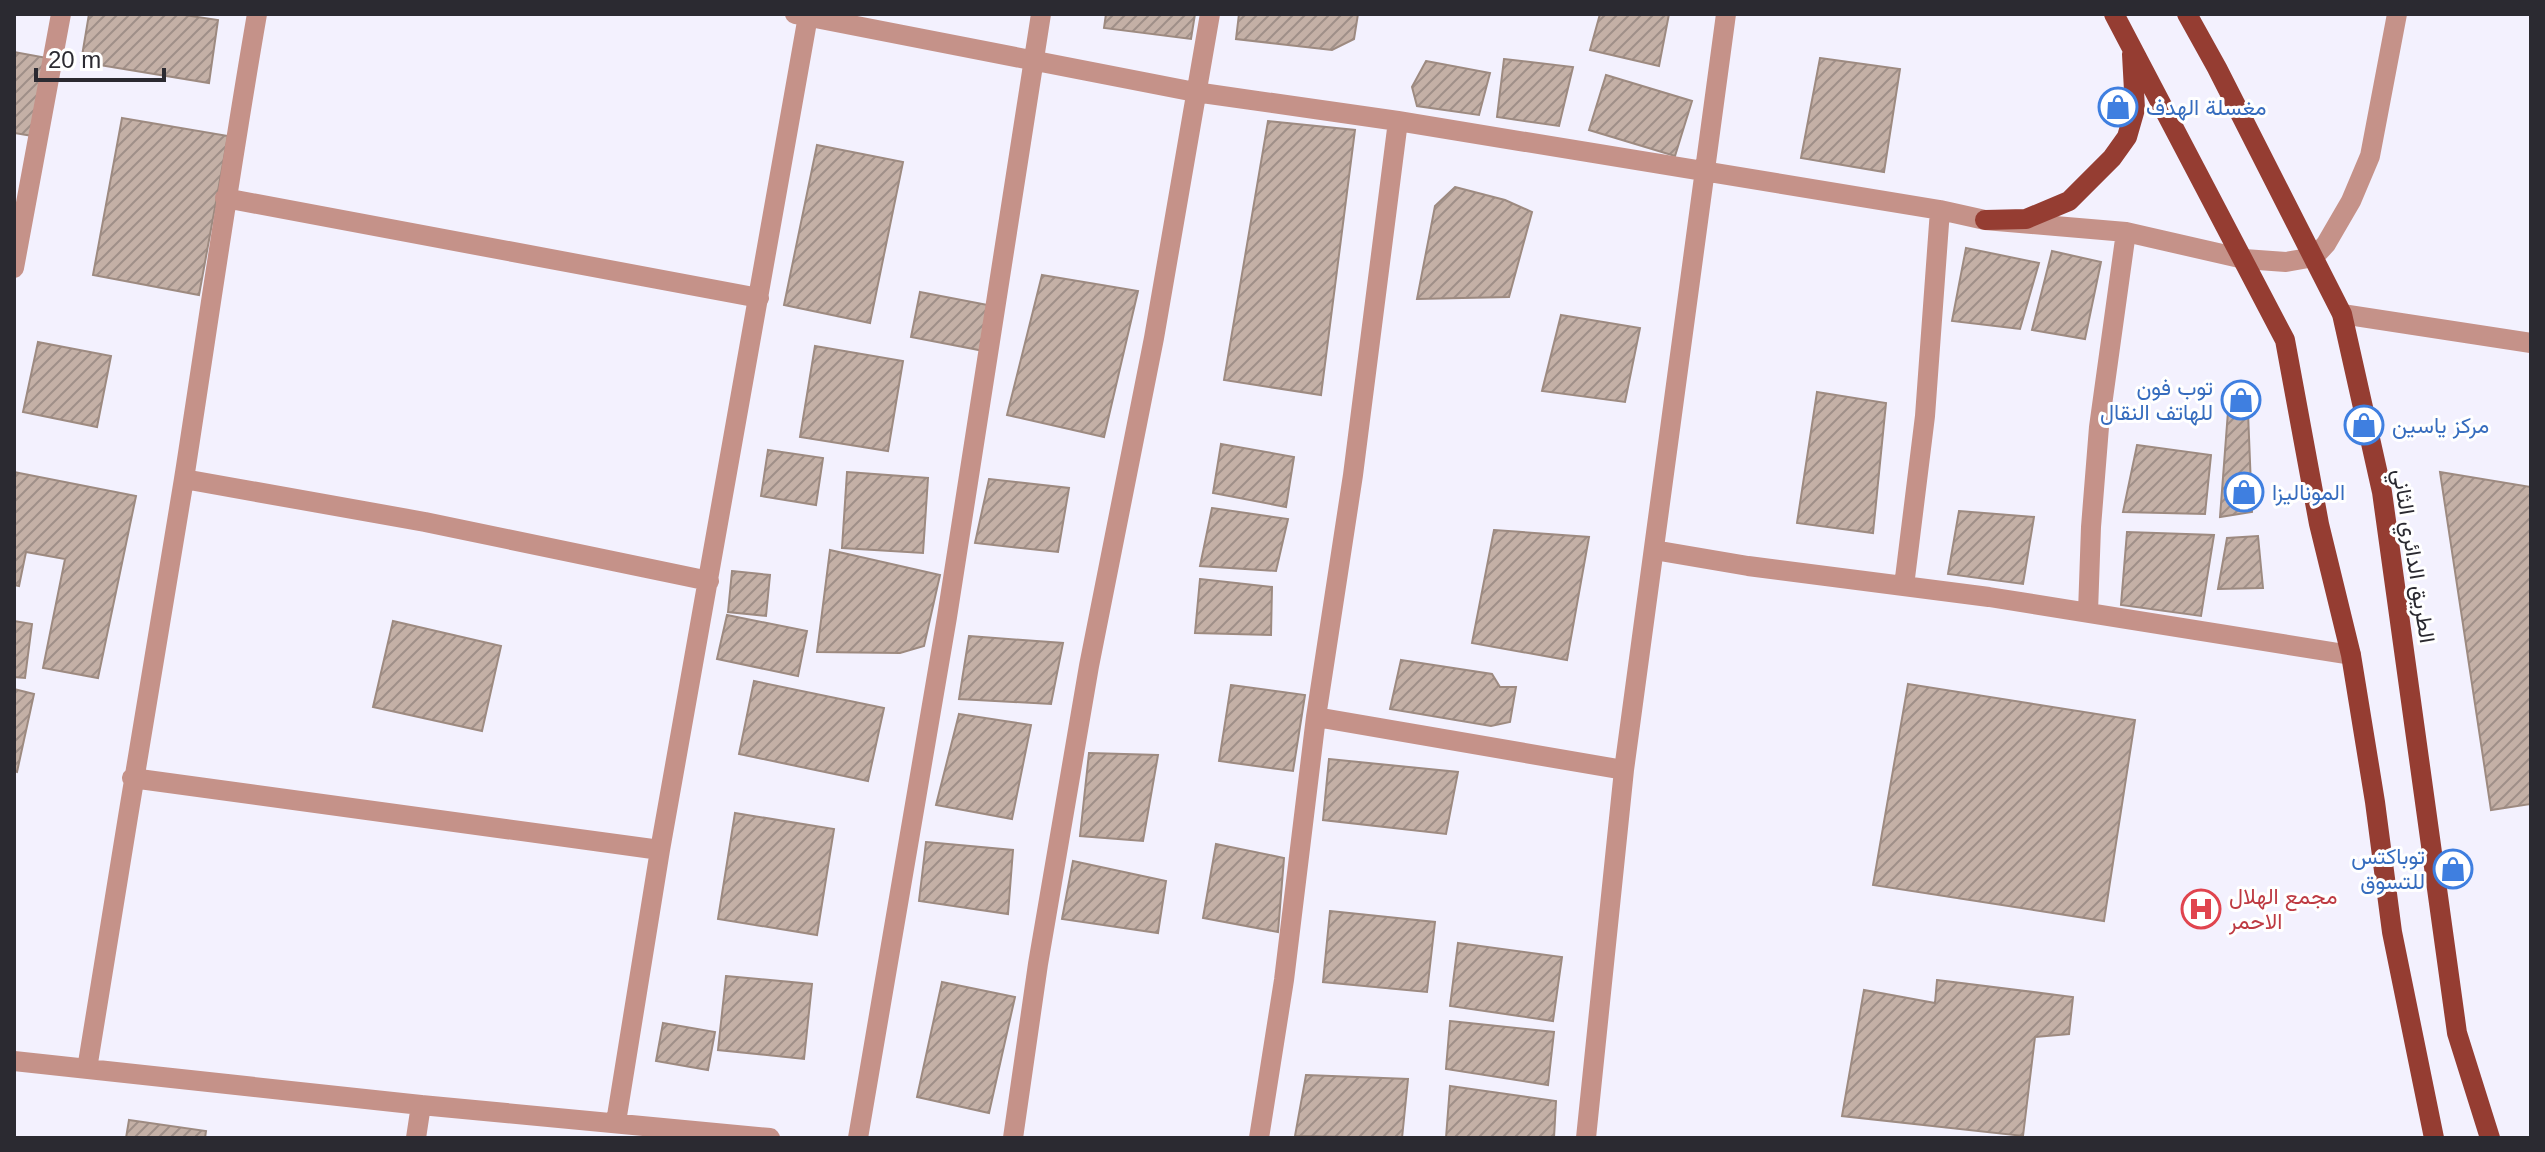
<svg xmlns="http://www.w3.org/2000/svg" width="2545" height="1152" viewBox="0 0 2545 1152" font-family="Helvetica,Vazirmatn,sans-serif">
<style>
.building{fill:url(#building-hatch);stroke:#9d8a80;stroke-width:2}
.lines{fill:none;stroke-linecap:round;stroke-linejoin:round}
.minor{stroke:#c59289;stroke-width:20}
.major{stroke:#953d32;stroke-width:20}
.labels{text-anchor:middle;dominant-baseline:central;stroke-width:6;stroke-linejoin:round;paint-order:stroke}
.shop-label{font-size:22px;fill:#366cbe;stroke:#fff;text-anchor:start}
.street-label{font-size:22px;fill:#2b2a31;stroke:#fff}
.health-label{font-size:22px;fill:#be3a42;stroke:#fff;text-anchor:start}
</style>
<defs>
<pattern id="building-hatch" width="6" height="6" patternUnits="userSpaceOnUse" patternTransform="scale(2)"><rect width="6" height="6" fill="#c4b0a6"/><path d="M-1 1l2-2M0 6l6-6M5 7l2-2" fill="none" stroke="#9f8f88"/></pattern>
</defs>
<rect width="100%" height="100%" fill="#f3f1fe"/>
<!-- building -->
<path class="building" d="M 89,14 L 178,14 L 218,20 L 209,83 L 81,62 Z
M 1106,14 L 1195,14 L 1191,39 L 1104,28 Z
M 1239,14 L 1358,14 L 1354,39 L 1332,50 L 1236,39 Z
M 1600,14 L 1669,14 L 1659,66 L 1590,50 Z
M 14,52 L 47,58 L 33,136 L 14,133 Z
M 1820,58 L 1900,69 L 1884,172 L 1801,158 Z
M 1504,59 L 1573,67 L 1559,126 L 1497,117 Z
M 1426,61 L 1490,73 L 1479,115 L 1417,106 L 1412,87 Z
M 1606,75 L 1692,101 L 1675,156 L 1589,130 Z
M 122,118 L 228,136 L 199,295 L 93,275 Z
M 1268,121 L 1355,130 L 1321,395 L 1224,380 Z
M 817,145 L 903,162 L 870,323 L 784,305 Z
M 1455,187 L 1505,200 L 1532,212 L 1509,297 L 1417,299 L 1435,206 Z
M 1966,248 L 2039,263 L 2020,329 L 1952,321 Z
M 2052,251 L 2101,262 L 2085,339 L 2032,330 Z
M 1042,275 L 1138,291 L 1104,437 L 1007,415 Z
M 920,292 L 993,306 L 984,351 L 911,337 Z
M 1561,315 L 1640,328 L 1625,402 L 1542,391 Z
M 38,342 L 111,356 L 97,427 L 23,412 Z
M 815,346 L 903,361 L 888,451 L 800,437 Z
M 2230,385 L 2247,387 L 2252,512 L 2220,517 Z
M 1817,392 L 1886,403 L 1873,533 L 1797,523 Z
M 1221,444 L 1294,457 L 1286,507 L 1213,493 Z
M 2137,445 L 2211,455 L 2205,514 L 2123,512 Z
M 768,450 L 823,458 L 816,505 L 761,496 Z
M 14,472 L 136,496 L 98,678 L 43,668 L 65,559 L 26,552 L 19,586 L 14,585 Z
M 847,472 L 928,478 L 923,553 L 842,548 Z
M 2440,472 L 2531,487 L 2531,804 L 2491,810 Z
M 989,479 L 1069,488 L 1058,552 L 975,543 Z
M 1212,508 L 1288,519 L 1276,571 L 1200,566 Z
M 1959,511 L 2034,517 L 2023,584 L 1948,574 Z
M 1494,530 L 1589,537 L 1567,660 L 1472,643 Z
M 2127,532 L 2214,535 L 2201,616 L 2121,605 Z
M 2258,536 L 2263,588 L 2218,589 L 2227,538 Z
M 830,550 L 940,575 L 924,646 L 900,653 L 817,652 Z
M 732,571 L 770,575 L 766,616 L 728,612 Z
M 1200,579 L 1272,587 L 1271,635 L 1195,633 Z
M 727,615 L 807,631 L 798,676 L 717,659 Z
M 14,621 L 32,624 L 25,678 L 14,677 Z
M 393,621 L 501,646 L 482,731 L 373,707 Z
M 969,636 L 1063,643 L 1051,704 L 959,699 Z
M 1401,660 L 1492,674 L 1500,687 L 1516,687 L 1510,722 L 1491,726 L 1390,709 Z
M 754,681 L 884,708 L 868,781 L 739,754 Z
M 1908,684 L 2135,720 L 2104,921 L 1873,885 Z
M 1231,685 L 1305,695 L 1293,771 L 1219,761 Z
M 14,689 L 34,694 L 17,772 L 14,771 Z
M 959,714 L 1031,725 L 1012,819 L 936,805 Z
M 1089,753 L 1158,755 L 1143,841 L 1080,836 Z
M 1329,759 L 1458,772 L 1446,834 L 1323,820 Z
M 735,813 L 834,829 L 817,935 L 718,919 Z
M 926,842 L 1013,850 L 1008,914 L 919,901 Z
M 1216,844 L 1284,858 L 1278,932 L 1203,918 Z
M 1073,861 L 1166,881 L 1158,933 L 1062,919 Z
M 1330,911 L 1435,922 L 1427,992 L 1323,982 Z
M 1458,943 L 1562,957 L 1553,1021 L 1450,1006 Z
M 726,976 L 812,984 L 804,1059 L 718,1050 Z
M 1937,980 L 2073,997 L 2069,1034 L 2035,1037 L 2023,1136 L 1842,1116 L 1864,990 L 1935,1003 Z
M 942,982 L 1015,997 L 989,1113 L 917,1097 Z
M 1450,1021 L 1554,1032 L 1548,1085 L 1446,1069 Z
M 663,1023 L 715,1032 L 708,1070 L 656,1061 Z
M 1306,1075 L 1408,1079 L 1402,1138 L 1295,1136 Z
M 1450,1086 L 1556,1101 L 1554,1138 L 1446,1138 Z
M 129,1120 L 206,1131 L 205,1138 L 126,1138 Z"/>
<g class="lines">
<!-- minor -->
<path class="minor" d="M 795,14 L 1195,92 L 1398,121 L 1940,210 L 1985,220 L 2126,232 L 2244,259 L 2286,262 L 2314,257 L 2326,244 L 2351,201 L 2370,156 L 2397,14
M 225,198 L 759,298
M 14,268 L 61,14
M 2342,314 L 2531,343
M 184,479 L 425,522 L 709,581
M 1654,550 L 1748,566 L 1989,597 L 2351,655
M 1904,586 L 1925,416 L 1940,210
M 2088,612 L 2091,527 L 2099,427 L 2126,232
M 1316,717 L 1624,770
M 132,778 L 660,850
M 14,1061 L 421,1105 L 770,1138
M 87,1069 C 118,872 152,676 184,479 C 208,324 230,169 257,14
M 616,1122 L 660,850 L 808,16
M 416,1138 L 421,1105
M 858,1138 L 947,617 L 1041,14
M 1013,1138 L 1038,964 L 1089,666 L 1154,338 L 1210,14
M 1259,1138 L 1284,980 L 1316,717 L 1353,475 L 1398,121
M 1586,1138 L 1624,770 L 1726,14"/>
<!-- major -->
<path class="major" d="M 2114,14 L 2285,340 L 2319,524 L 2351,655 L 2375,802 L 2392,932 L 2434,1138
M 2187,14 L 2217,68 L 2342,314 L 2382,492 L 2457,1033 L 2490,1138
M 1985,220 L 2026,219 L 2069,201 L 2112,158 L 2127,137 L 2135,109 L 2132,54"/>
</g>
<!-- icons -->
<defs>
<g id="shop-ring" transform="scale(2)"><circle r="9.5" fill="#fff" stroke="#3f7fe0" stroke-width="1.5"/><path d="M-5-2.5h2.3a2.7 3.5 0 0 1 5.4 0H5L5.5 6h-11ZM-1.5-2.5h3a1.5 2.3 0 0 0-3 0Z" fill="#3f7fe0"/></g>
<g id="hospital-ring" transform="scale(2)"><circle r="9.5" fill="#fff" stroke="#e0444e" stroke-width="1.5"/><path d="M-5-5h3v3.5h4V-5h3V5h-3V1.5h-4V5h-3Z" fill="#e0444e"/></g>
</defs>
<g fill-rule="evenodd">
<use href="#shop-ring" x="2118" y="107"/>
<use href="#shop-ring" x="2241" y="400"/>
<use href="#shop-ring" x="2364" y="425"/>
<use href="#shop-ring" x="2244" y="492"/>
<use href="#shop-ring" x="2453" y="869"/>
<use href="#hospital-ring" x="2201" y="909"/>
</g>
<g class="labels">
<!-- shop labels -->
<g class="shop-label">
<text x="2146" y="107">مغسلة الهدف</text>
<text x="2213" y="387" text-anchor="end">توب فون<tspan x="2213" dy="25">للهاتف النقال</tspan></text>
<text x="2392" y="425">مركز ياسين</text>
<text x="2272" y="492">الموناليزا</text>
<text x="2425" y="856" text-anchor="end">توباكتس<tspan x="2425" dy="25">للتسوق</tspan></text>
</g>
<!-- street labels -->
<g class="street-label">
<text transform="translate(2414 556) rotate(81)">الطريق الدائري الثاني</text>
</g>
<!-- health labels -->
<g class="health-label">
<text x="2229" y="896">مجمع الهلال<tspan x="2229" dy="25">الاحمر</tspan></text>
</g>
</g>
<!-- border -->
<rect width="2545" height="1152" fill="none" stroke="#2b2a31" stroke-width="32"/>
<!-- scale -->
<path d="M36 68v12h128v-12" fill="none" stroke="#2b2a31" stroke-width="4"/>
<text x="48" y="68" font-size="24" fill="#2b2a31" stroke="#ffffff" stroke-width="6" paint-order="stroke">20 m</text>
</svg>
